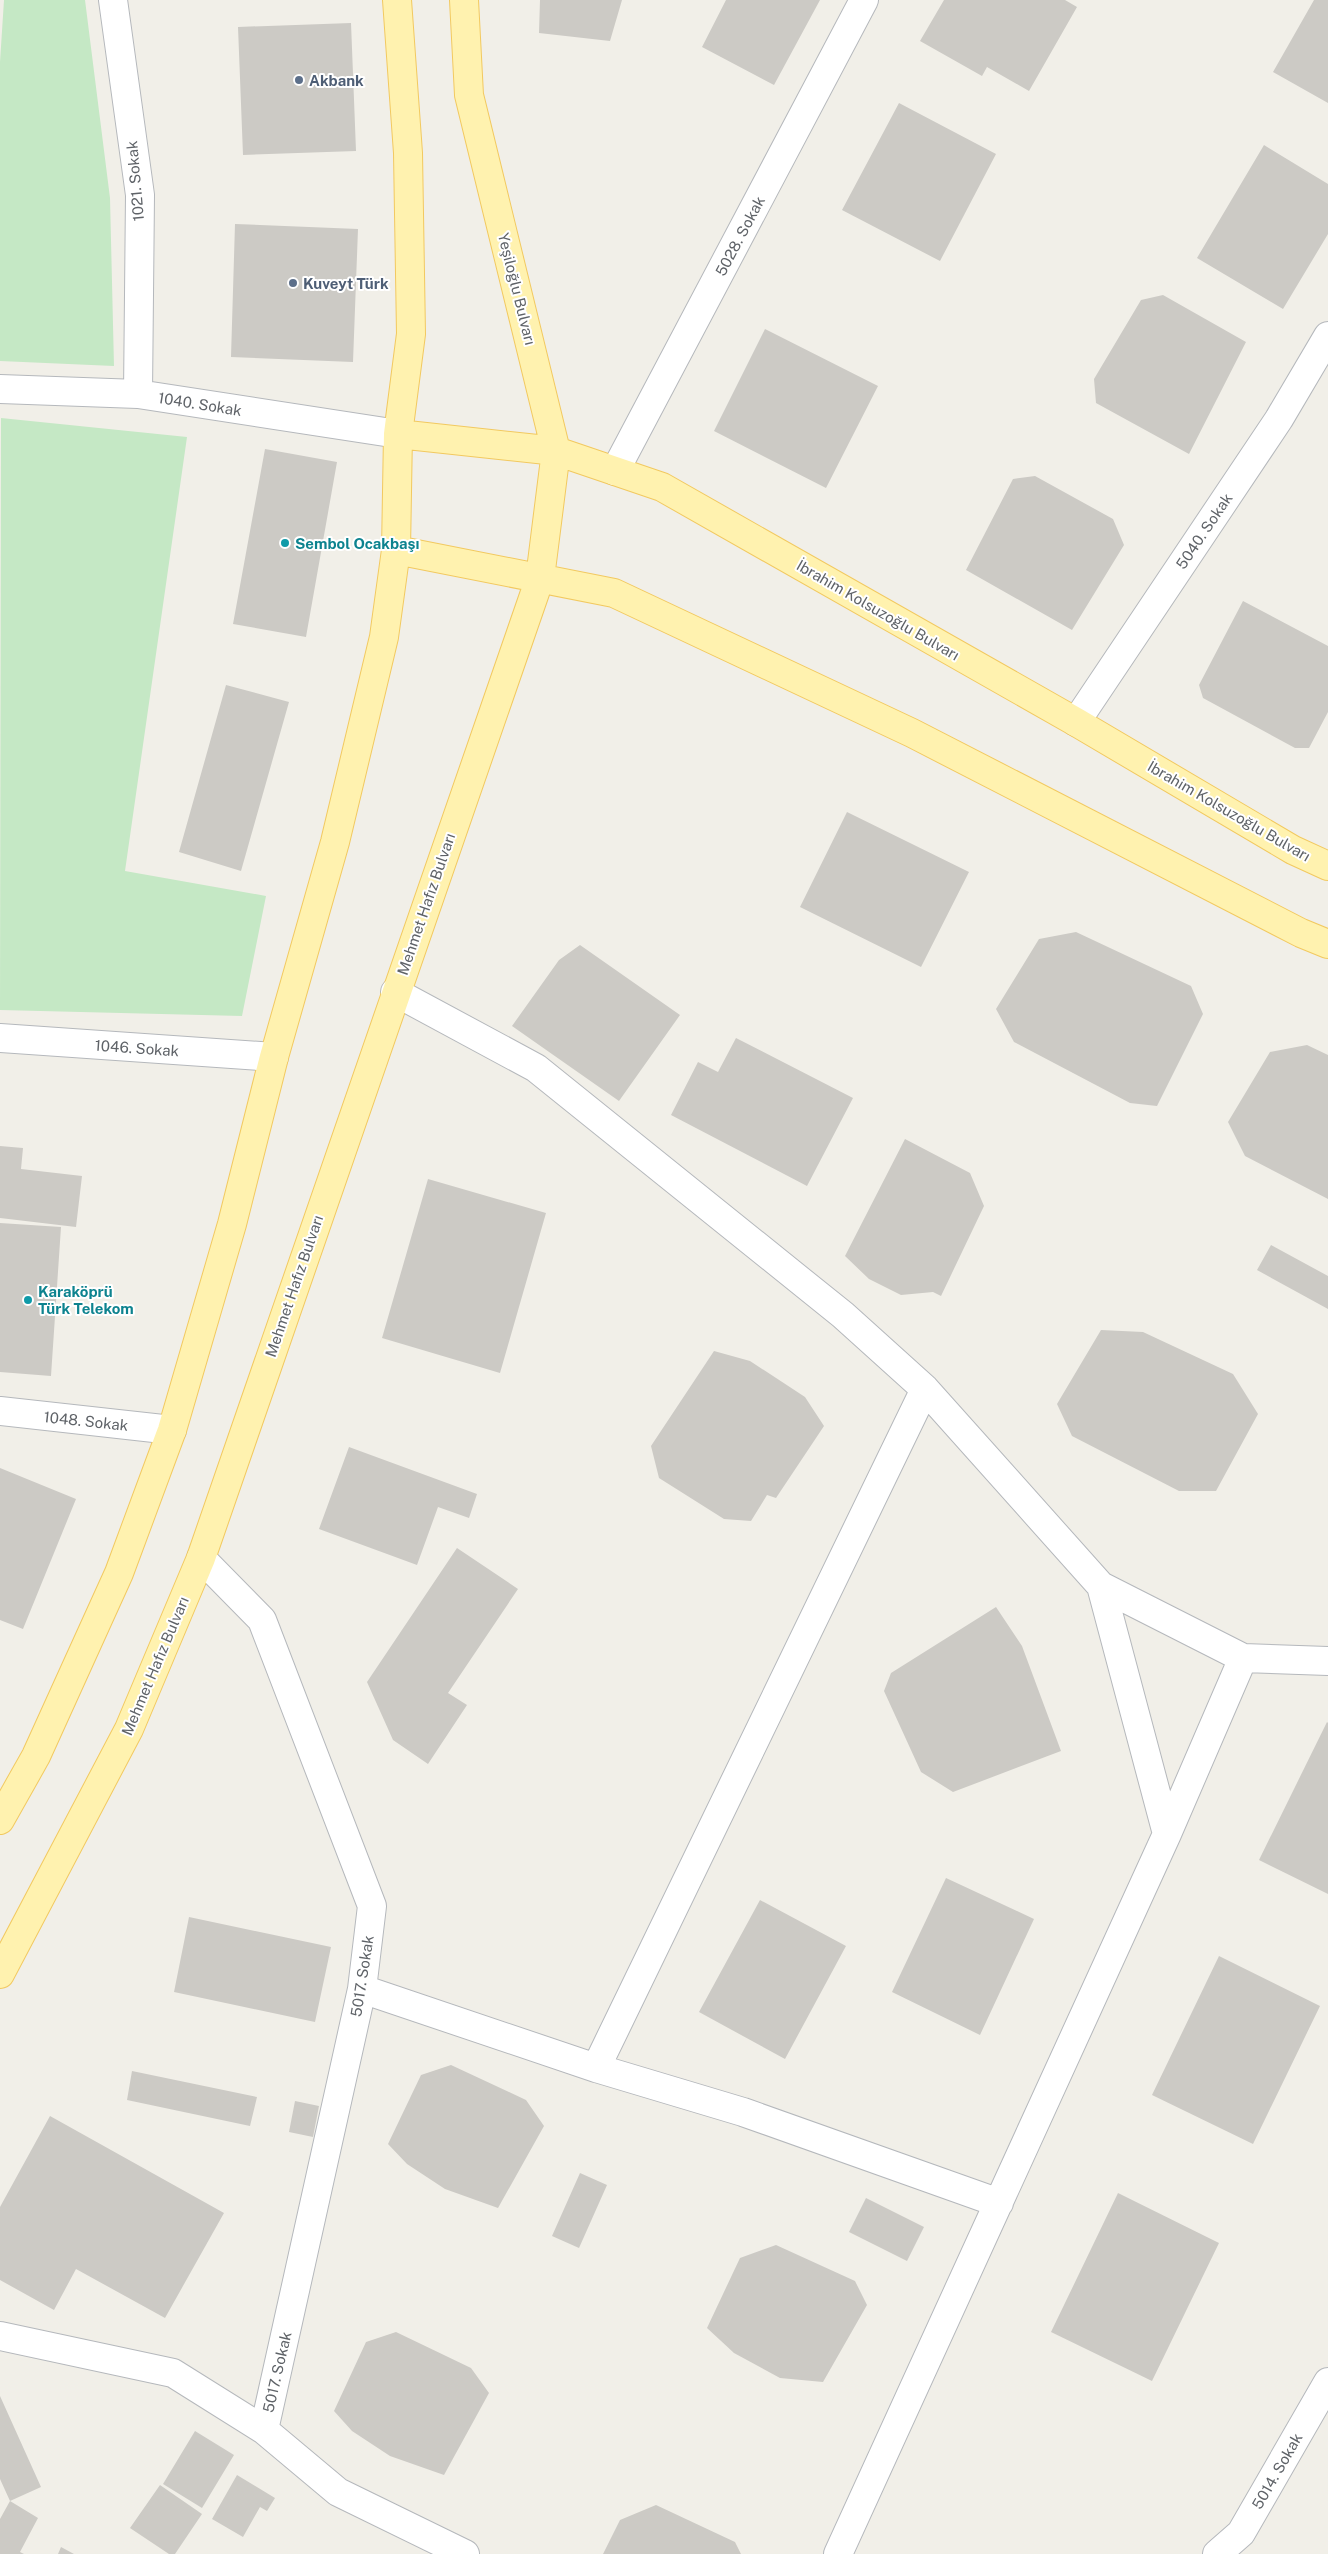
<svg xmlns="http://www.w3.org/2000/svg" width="1328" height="2554" viewBox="0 0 1328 2554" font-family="'Public Sans',sans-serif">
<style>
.green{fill:#c5e8c5}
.building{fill:#cccac5}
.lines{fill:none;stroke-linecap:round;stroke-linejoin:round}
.minor-casing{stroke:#b5b8bc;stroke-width:30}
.major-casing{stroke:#f2c960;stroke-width:30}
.minor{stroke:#fff;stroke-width:28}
.major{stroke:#fff2af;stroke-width:28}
.service-dot{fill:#5c6f8a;stroke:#fff;stroke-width:2}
.culture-dot{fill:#0f9aa8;stroke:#fff;stroke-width:2}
.labels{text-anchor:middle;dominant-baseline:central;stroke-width:4;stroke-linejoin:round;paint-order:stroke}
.service-label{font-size:15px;font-weight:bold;fill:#4e5e75;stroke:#fff;text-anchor:start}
.street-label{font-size:15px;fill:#5f6368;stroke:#fff}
.culture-label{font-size:15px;font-weight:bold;fill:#0d838f;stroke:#fff;text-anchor:start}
</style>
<rect width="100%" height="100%" fill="#f1efe8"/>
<!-- green -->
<path class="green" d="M 4,0 L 85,0 L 110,198 L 114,366 L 0,361 L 0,62 Z
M 1,418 L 187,437 L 125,871 L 266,896 L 242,1016 L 0,1010 Z"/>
<!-- building -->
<path class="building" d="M 540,0 L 622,0 L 610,41 L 539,33 Z
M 726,0 L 820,0 L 774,85 L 702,47 Z
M 944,0 L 1065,0 L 1077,7 L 1029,91 L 987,67 L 982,76 L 920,41 Z
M 1314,0 L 1328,0 L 1328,103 L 1273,72 Z
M 351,23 L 356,151 L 243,155 L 238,27 Z
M 899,103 L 996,154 L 940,261 L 842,210 Z
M 1264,145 L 1328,184 L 1328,234 L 1283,309 L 1197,258 Z
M 235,224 L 358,229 L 353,362 L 231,357 Z
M 1163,295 L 1246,342 L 1189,454 L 1096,403 L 1094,379 L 1141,300 Z
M 765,329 L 878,386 L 826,488 L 714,431 Z
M 265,449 L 337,462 L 306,637 L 233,624 Z
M 1035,476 L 1113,519 L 1124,545 L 1072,630 L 966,570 L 1013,479 Z
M 1243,601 L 1328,646 L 1328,712 L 1309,748 L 1295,748 L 1203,698 L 1199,685 Z
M 226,685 L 289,702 L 241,871 L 179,852 Z
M 847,812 L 969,872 L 921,967 L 800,907 Z
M 1076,932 L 1191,986 L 1203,1014 L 1157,1106 L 1130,1103 L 1014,1042 L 996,1009 L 1039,939 Z
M 580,945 L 680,1015 L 619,1101 L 512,1026 L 559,960 Z
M 736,1038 L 853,1098 L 807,1186 L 671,1115 L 698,1062 L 718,1072 Z
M 1307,1045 L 1328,1055 L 1328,1199 L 1245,1156 L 1228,1122 L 1270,1052 Z
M 905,1139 L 970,1173 L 984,1206 L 941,1296 L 933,1292 L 901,1295 L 869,1279 L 845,1256 Z
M 0,1146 L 23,1148 L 21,1169 L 82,1176 L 76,1227 L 0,1218 Z
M 428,1179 L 546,1213 L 500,1373 L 382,1338 Z
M 0,1223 L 61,1227 L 51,1376 L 0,1372 Z
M 1271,1245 L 1328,1276 L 1328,1309 L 1257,1270 Z
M 1101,1330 L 1143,1332 L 1233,1374 L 1258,1414 L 1216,1491 L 1179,1491 L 1072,1436 L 1057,1404 Z
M 714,1351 L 750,1361 L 805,1397 L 824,1426 L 776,1498 L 767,1495 L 751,1521 L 724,1519 L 659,1478 L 651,1446 Z
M 349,1447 L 477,1494 L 469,1518 L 438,1507 L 417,1565 L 319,1529 Z
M 0,1468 L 76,1499 L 23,1629 L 0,1620 Z
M 457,1548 L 518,1589 L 448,1693 L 467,1705 L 428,1764 L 393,1740 L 367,1682 Z
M 996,1607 L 1022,1646 L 1061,1751 L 953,1792 L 921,1772 L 884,1691 L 891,1673 Z
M 1327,1722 L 1328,1723 L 1328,1894 L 1259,1860 Z
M 946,1878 L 1034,1919 L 980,2035 L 892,1992 Z
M 760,1900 L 846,1946 L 785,2059 L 699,2012 Z
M 189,1917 L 331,1947 L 315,2022 L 174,1992 Z
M 1219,1956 L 1320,2006 L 1253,2144 L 1152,2095 Z
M 451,2065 L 526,2100 L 544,2126 L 498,2208 L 445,2189 L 407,2164 L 388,2144 L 421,2075 Z
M 132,2071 L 257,2097 L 250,2126 L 127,2100 Z
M 295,2101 L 319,2106 L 313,2137 L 289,2132 Z
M 50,2116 L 224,2213 L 165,2318 L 76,2269 L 54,2310 L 0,2280 L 0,2207 Z
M 580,2173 L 607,2185 L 579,2248 L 552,2236 Z
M 1118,2193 L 1219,2243 L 1152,2381 L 1051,2332 Z
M 866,2198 L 924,2227 L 907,2261 L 849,2232 Z
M 776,2245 L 855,2281 L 867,2305 L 823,2382 L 780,2378 L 734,2353 L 707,2328 L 740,2258 Z
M 396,2332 L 471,2368 L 489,2393 L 444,2475 L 390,2456 L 352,2431 L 334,2411 L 366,2342 Z
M 0,2396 L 41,2487 L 10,2501 L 0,2479 Z
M 195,2431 L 234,2455 L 202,2508 L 163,2484 Z
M 237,2475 L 275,2498 L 267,2511 L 260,2507 L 243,2537 L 212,2519 Z
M 160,2485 L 202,2514 L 175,2554 L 169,2554 L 130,2528 Z
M 10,2501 L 38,2518 L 20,2552 L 24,2554 L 0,2554 L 0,2519 Z
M 656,2505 L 735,2542 L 741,2554 L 603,2554 L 620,2520 Z
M 61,2547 L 74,2554 L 58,2554 Z"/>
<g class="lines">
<!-- minor casing -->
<g class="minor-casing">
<path id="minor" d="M 113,0 L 140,195 L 138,394
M 0,389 L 138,394 L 398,434
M 615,471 L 864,0
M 1076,722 L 1279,419 L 1328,336
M 395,992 L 536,1068 L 843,1315 L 925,1389 L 1101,1586 L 1243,1658 L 1328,1661
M 0,1038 L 274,1057
M 0,1411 L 172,1430
M 201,1558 L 262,1620 L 372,1906 L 362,1989 L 264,2430
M 1101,1586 L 1167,1834
M 362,1989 L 596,2068 L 743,2112 L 999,2203
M 596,2068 L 925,1389
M 0,2336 L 173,2373 L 264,2430 L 338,2492 L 465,2554
M 838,2554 L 1167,1834 L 1243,1658
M 1217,2554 L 1241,2533 L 1328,2382"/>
</g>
<!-- major casing -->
<g class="major-casing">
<path id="major" d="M 398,434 L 556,451 L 662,487 L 1076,722 L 1293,850 L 1328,866
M 396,550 L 614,593 L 912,733 L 1301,933 L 1328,944
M 0,1820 L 36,1756 L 119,1573 L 172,1430 L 232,1224 L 274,1057 L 335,842 L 384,637 L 396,550 L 398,434 L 411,334 L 408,153 L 397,0
M 0,1974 L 129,1729 L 201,1558 L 540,578 L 556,451 L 469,95 L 464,0"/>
</g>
<!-- minor -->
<use href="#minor" class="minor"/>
<!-- major -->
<use href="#major" class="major"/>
</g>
<!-- markers -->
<g class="service-dot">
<circle cx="299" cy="80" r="5"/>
<circle cx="293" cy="283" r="5"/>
</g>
<g class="culture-dot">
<circle cx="285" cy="543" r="5"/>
<circle cx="28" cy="1300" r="5"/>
</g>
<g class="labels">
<!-- service labels -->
<g class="service-label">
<text x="309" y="80">Akbank</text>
<text x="303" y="283">Kuveyt Türk</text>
</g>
<!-- street labels -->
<g class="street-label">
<text transform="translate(135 181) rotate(-95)">1021. Sokak</text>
<text transform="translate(740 236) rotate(-62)">5028. Sokak</text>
<text transform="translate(517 289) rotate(76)">Yeşiloğlu Bulvarı</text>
<text transform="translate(200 404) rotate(9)">1040. Sokak</text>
<text transform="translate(1204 531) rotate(-56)">5040. Sokak</text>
<text transform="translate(878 610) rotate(30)">İbrahim Kolsuzoğlu Bulvarı</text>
<text transform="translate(1229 811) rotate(30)">İbrahim Kolsuzoğlu Bulvarı</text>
<text transform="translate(426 904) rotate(-71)">Mehmet Hafız Bulvarı</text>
<text transform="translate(137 1048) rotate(4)">1046. Sokak</text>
<text transform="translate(294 1286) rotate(-71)">Mehmet Hafız Bulvarı</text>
<text transform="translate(86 1421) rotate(6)">1048. Sokak</text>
<text transform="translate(155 1666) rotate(-67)">Mehmet Hafız Bulvarı</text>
<text transform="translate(362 1976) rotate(-81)">5017. Sokak</text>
<text transform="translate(277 2372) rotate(-77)">5017. Sokak</text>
<text transform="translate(1277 2471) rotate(-60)">5014. Sokak</text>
</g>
<!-- culture labels -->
<g class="culture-label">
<text x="295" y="543">Sembol Ocakbaşı</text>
<text x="38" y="1291">Karaköprü<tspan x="38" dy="17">Türk Telekom</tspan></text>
</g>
</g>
</svg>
